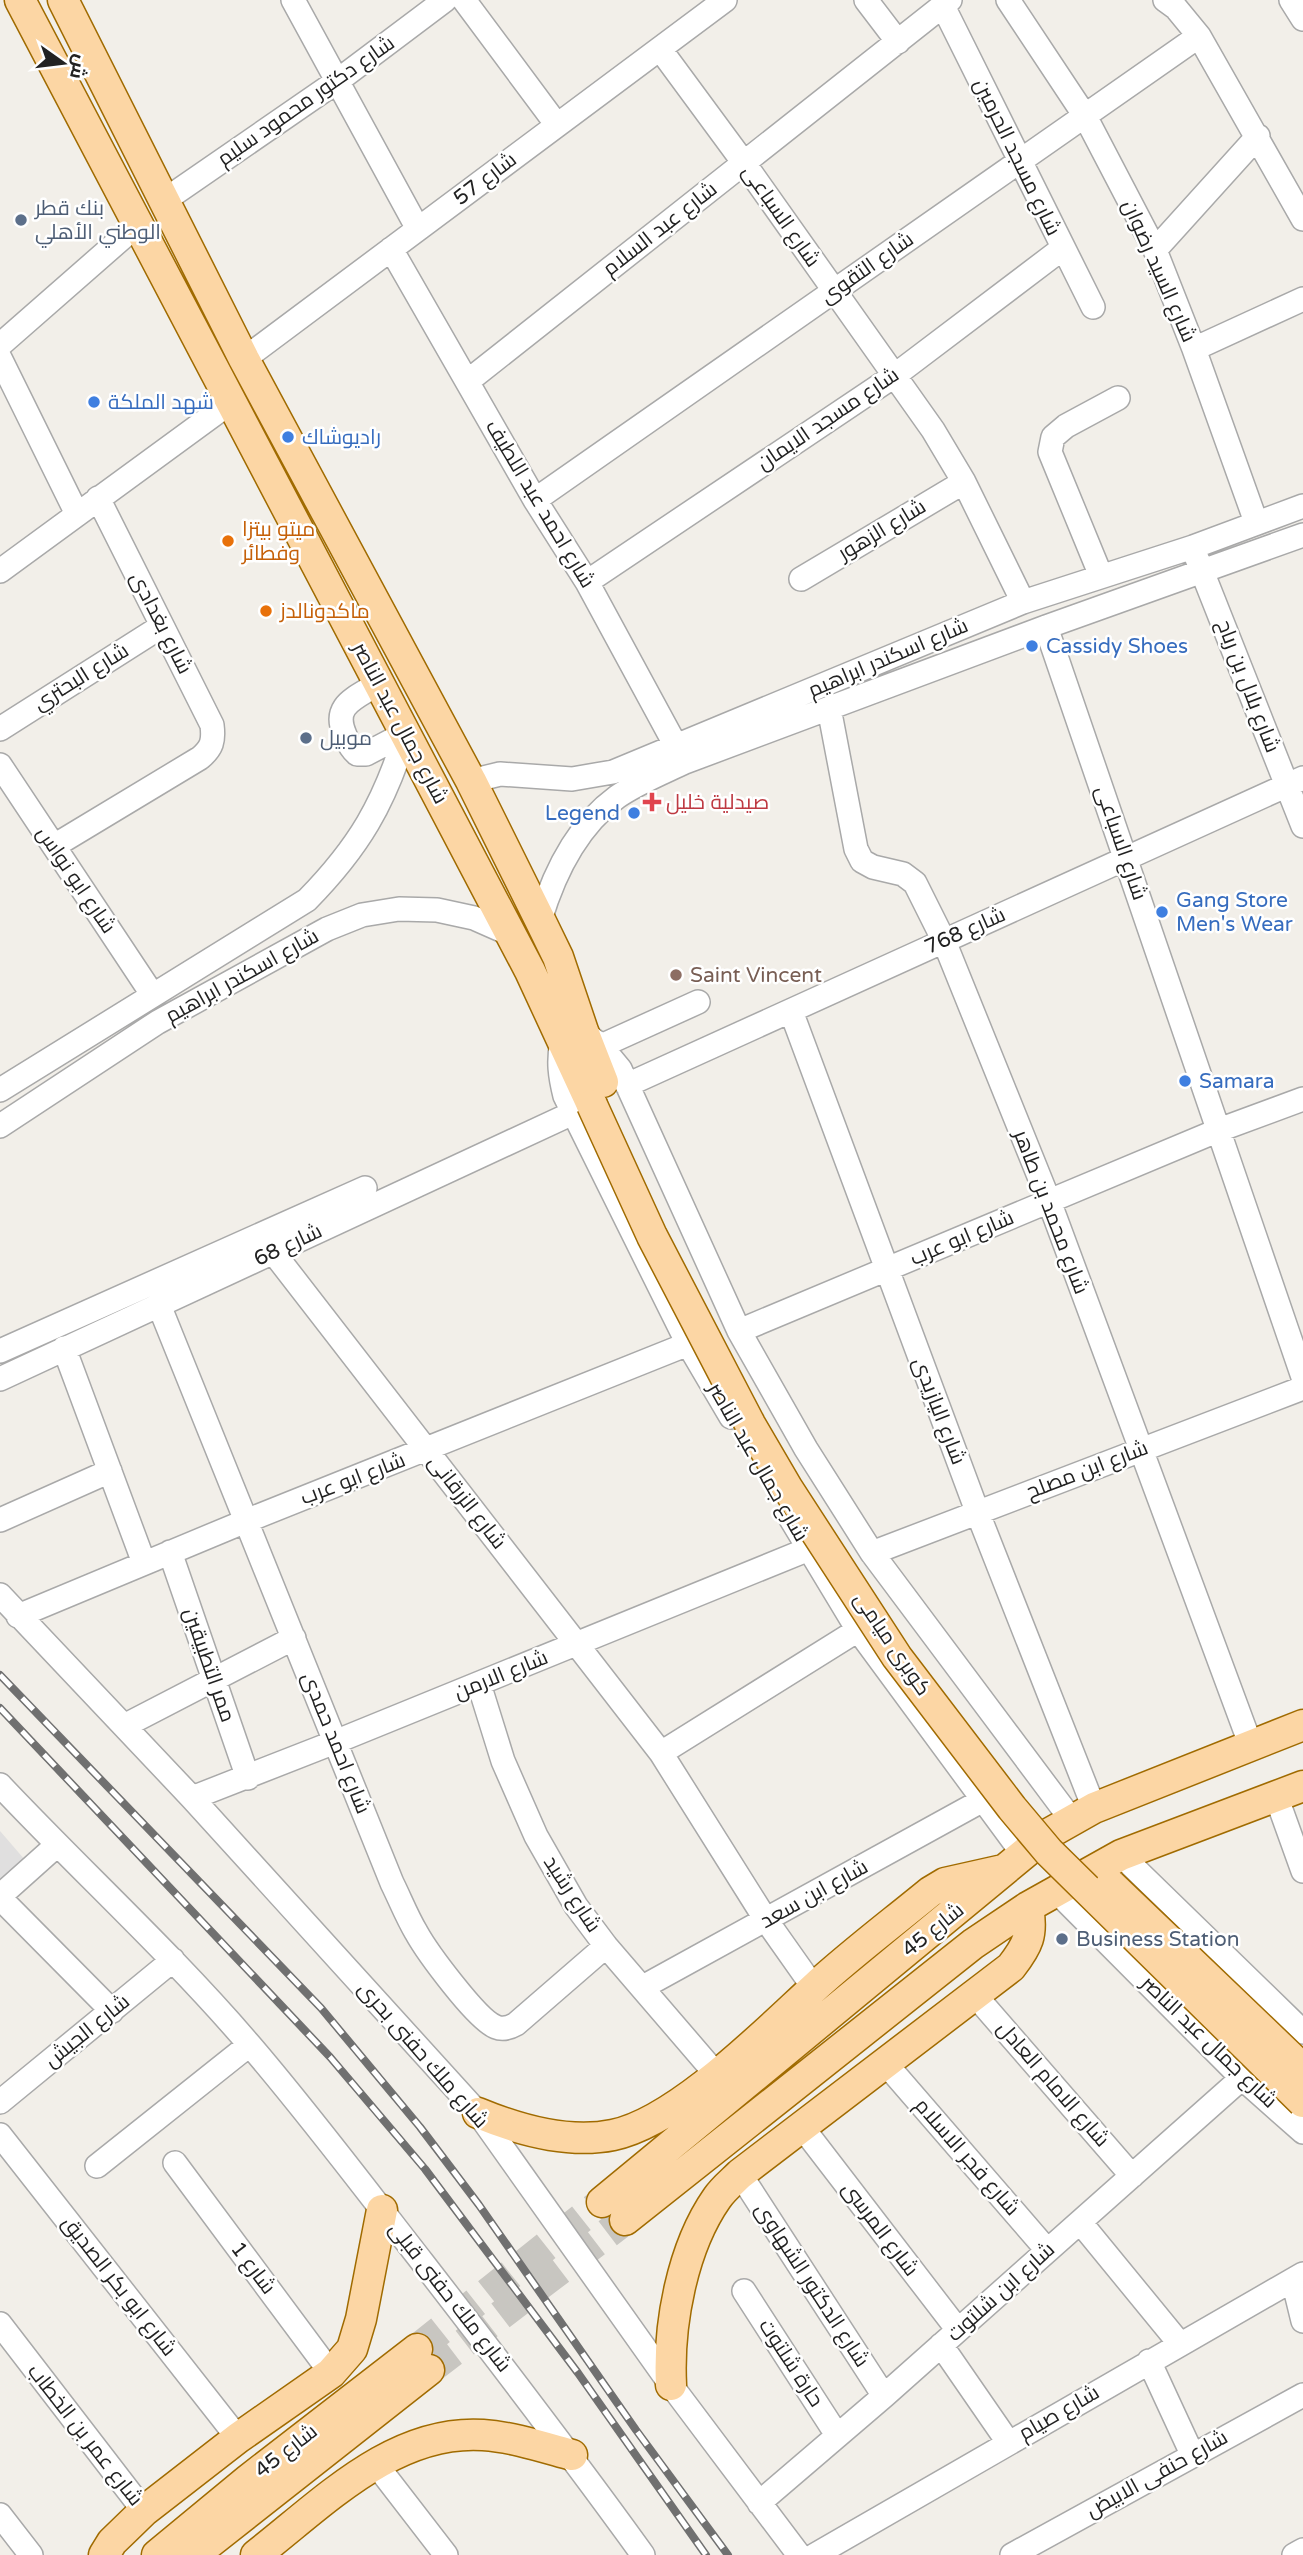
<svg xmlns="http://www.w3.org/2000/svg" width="1303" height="2555" viewBox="0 0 1303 2555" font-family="'Varela Round',Cairo,sans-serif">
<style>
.residential{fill:#e0dfdf}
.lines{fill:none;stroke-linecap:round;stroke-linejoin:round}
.major-tunnel{stroke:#c8c6c1;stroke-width:30;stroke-dasharray:30 15;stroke-linecap:butt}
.minor-casing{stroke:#a9a9a9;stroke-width:26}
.major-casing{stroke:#a06b00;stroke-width:33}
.minor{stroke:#fff;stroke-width:23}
.major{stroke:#fcd6a4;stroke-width:30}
.rail-casing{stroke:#707070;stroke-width:8}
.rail{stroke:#fff;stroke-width:5;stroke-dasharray:16;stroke-linecap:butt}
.major-bridge-casing{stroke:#a06b00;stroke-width:33;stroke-linecap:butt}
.major-bridge{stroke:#fcd6a4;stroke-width:30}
.service-dot{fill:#5c6f8a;stroke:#fff;stroke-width:2.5}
.shop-dot{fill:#3f7fe0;stroke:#fff;stroke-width:2.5}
.food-dot{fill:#e8710a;stroke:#fff;stroke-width:2.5}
.health-dot{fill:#e0444e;stroke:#fff;stroke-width:2.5}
.education-dot{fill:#8d6e63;stroke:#fff;stroke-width:2.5}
.labels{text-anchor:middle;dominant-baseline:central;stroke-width:5;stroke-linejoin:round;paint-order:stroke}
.street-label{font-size:21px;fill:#222;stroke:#fff}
.service-label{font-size:21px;fill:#4e5e75;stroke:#fff;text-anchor:start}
.shop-label{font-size:21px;fill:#366cbe;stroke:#fff;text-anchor:start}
.food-label{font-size:21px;fill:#c56008;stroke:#fff;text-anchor:start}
.health-label{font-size:21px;fill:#be3a42;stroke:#fff;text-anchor:start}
.education-label{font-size:21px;fill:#785e54;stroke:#fff;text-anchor:start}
</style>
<rect width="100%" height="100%" fill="#f2efe9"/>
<!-- residential -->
<path class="residential" d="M 0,1831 L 25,1860 L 0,1881 Z"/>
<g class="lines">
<!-- major-tunnel -->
<path class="major-tunnel" d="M 417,2349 L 602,2202
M 429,2370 L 625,2220"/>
<!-- minor casing -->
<g class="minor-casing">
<path id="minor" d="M 293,0 L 418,229
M 464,0 L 557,125
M 866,0 L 898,42
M 1008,0 L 1085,116 L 1155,250 L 1194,349 L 1256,522
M 1165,0 L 1176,8 L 1199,36 L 1303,219
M 1291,0 L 1303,19
M 943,6 L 1093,307
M 660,49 L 744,163 L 933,430 L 964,482 L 1023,602
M 165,200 L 336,82 L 445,0
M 391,249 L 535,500 L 587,582 L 683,759
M 1155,250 L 1258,136
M 0,345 L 137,225
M 1194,349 L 1303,299
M 0,358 L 77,514
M 244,359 L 725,0
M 468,381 L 950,0
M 535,500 L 1199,36
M 1196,556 L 1303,826
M 0,571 L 231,402
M 1101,576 L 1050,452 L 1053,437 L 1066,426 L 1118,398
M 801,579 L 964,482
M 587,582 L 894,376 L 1063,248
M 1046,627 L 1303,1377
M 379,683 C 357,698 331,704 345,735 C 348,743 351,749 357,754 L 366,754 L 406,733
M 829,708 L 856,849 L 862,861 L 873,867 L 903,874 L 915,883 L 944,941 L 1049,1201 L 1251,1746
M 0,729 L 162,626
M 0,765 L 152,994
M 471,781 L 500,774 L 572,779 L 613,772 L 1023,602 L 1193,547 L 1303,506
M 54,846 L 200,758 C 212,748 214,741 212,725 L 98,498
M 540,920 C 554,873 576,827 617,797 C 637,783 662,773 685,762 L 1046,627 L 1303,535
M 791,1011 L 977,1511 L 1094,1808
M 586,1034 L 601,1046 L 620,1069 L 739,1331 L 806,1449 L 872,1553 L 1071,1819
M 562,1042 C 558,1061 560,1076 565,1096 L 688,1344 L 731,1417
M 601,1046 L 698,1002
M 627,1085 L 1303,778
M 0,1090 L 307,900 C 359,847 384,804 406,733
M 0,1126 L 158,1022 L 327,929 L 362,915 L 399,909 L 437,910 L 474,918 L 508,933
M 273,1252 L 661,1753 L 766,1920 L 814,1988
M 159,1305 L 392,1883 C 400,1899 407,1917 416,1932 C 427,1952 477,2020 496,2027 C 503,2030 509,2028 516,2024 L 606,1946
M 739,1331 L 1219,1130 L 1303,1099
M 64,1348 L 144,1563
M 0,1351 L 365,1188
M 0,1379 L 575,1112
M 791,1519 L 858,1630 L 1023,1854
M 0,1520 L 110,1471
M 170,1552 L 248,1778
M 872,1553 L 1303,1388
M 0,1595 L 192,1798 L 478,2113 L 671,2385 L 799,2555
M 18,1616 L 246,1521 L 688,1344
M 479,1684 L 503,1761 L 536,1836 L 576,1906 L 606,1946 L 716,2074
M 124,1726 L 294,1638
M 661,1753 L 858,1630
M 0,1785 C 82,1872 171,1953 249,2044 C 310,2115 366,2190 423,2263 C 498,2360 572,2456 643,2555
M 1276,1796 L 1303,1871
M 192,1798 L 335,1742 L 809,1549
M 1121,1855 L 1303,2032
M 1057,1892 L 1242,2078 L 1303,2132
M 0,1896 L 57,1845
M 0,1898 L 112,2011
M 643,1987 L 983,1800
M 973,1993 L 1132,2176
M 886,2064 L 1047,2250
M 0,2102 L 173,1960
M 802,2127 L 958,2330
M 0,2135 L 238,2438
M 175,2163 L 331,2373
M 97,2166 L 249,2045
M 740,2174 L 884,2396
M 1080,2222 L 1180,2344
M 1293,2280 L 1303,2321
M 744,2291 L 837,2435
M 0,2324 L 144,2511
M 941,2345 L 1008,2442
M 1149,2361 L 1192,2454
M 375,2463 L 446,2555
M 759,2503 L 884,2396 L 1242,2078
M 0,2515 L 31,2555
M 815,2555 L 1303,2274
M 1012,2555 L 1303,2395
M 1294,2555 L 1303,2550"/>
</g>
<!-- major casing -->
<g class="major-casing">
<path id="major" d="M 20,0 L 530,971 L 592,1105
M 63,0 L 244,359 L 471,781 L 540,920 L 558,957 L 583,1031 L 603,1082
M 478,2113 C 519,2130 569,2144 613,2135 C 677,2122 766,2032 814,1988 C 851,1954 891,1924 930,1892 L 945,1883 L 1003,1870
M 602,2202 L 1048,1834 L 1094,1808 L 1303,1725
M 625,2220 L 973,1944 L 1028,1907 L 1121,1855 L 1303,1786
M 671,2385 C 668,2325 682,2248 717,2198 C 723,2189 732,2182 740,2174 L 1011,1967 C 1028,1945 1033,1935 1028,1907
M 104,2555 L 112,2542 L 144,2511 L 238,2438 L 331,2373 L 352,2349 L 361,2319 L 382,2210
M 157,2555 L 249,2479 L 417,2349
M 194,2555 L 429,2370
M 256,2555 C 322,2504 393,2429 483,2435 C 513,2437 543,2447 572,2455"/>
</g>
<!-- minor -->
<use href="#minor" class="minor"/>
<!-- major -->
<use href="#major" class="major"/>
<!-- rail casing -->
<g class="rail-casing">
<path id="rail" d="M 0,1675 L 321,2008 L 420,2127 L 479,2205 L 636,2430 L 728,2555
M 0,1708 L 330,2057 L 425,2169 L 578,2373 L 706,2555"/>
</g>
<!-- rail -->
<use href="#rail" class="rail"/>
<!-- major-bridge casing -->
<g class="major-bridge-casing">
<path id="major-bridge" d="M 592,1105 L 652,1236 L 750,1424 L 788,1489 L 897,1657 L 1012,1808 L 1049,1852 L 1303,2102
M 1111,1885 L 1303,2069"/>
</g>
<!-- major-bridge -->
<use href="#major-bridge" class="major-bridge"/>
</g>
<!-- markers -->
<g class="service-dot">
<circle cx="21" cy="220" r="7"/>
<circle cx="306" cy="738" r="7"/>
<circle cx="1062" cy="1939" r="7"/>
</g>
<g class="shop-dot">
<circle cx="94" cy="402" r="7"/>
<circle cx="288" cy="437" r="7"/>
<circle cx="1032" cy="646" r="7"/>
<circle cx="634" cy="813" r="7"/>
<circle cx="1162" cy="912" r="7"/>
<circle cx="1185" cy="1081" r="7"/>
</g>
<g class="food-dot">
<circle cx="228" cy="541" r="7"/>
<circle cx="266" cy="611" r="7"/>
</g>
<path class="health-dot" d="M648.5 791.5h7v7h7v7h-7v7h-7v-7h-7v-7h7z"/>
<circle class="education-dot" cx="676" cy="975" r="7"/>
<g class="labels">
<!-- street labels -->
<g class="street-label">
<text transform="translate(306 101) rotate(-35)">شارع دكتور محمود سليم</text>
<text transform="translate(1017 157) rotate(64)">شارع مسجد الحرمين</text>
<text transform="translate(485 179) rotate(-37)">شارع 57</text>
<text transform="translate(781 216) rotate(55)">شارع السباعى</text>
<text transform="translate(660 229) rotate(-38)">شارع عبد السلام</text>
<text transform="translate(867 268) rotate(-35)">شارع التقوى</text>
<text transform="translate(1159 271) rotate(66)">شارع السيد رضوان</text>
<text transform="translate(828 419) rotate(-34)">شارع مسجد الايمان</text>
<text transform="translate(540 504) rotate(59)">شارع احمد عبد اللطيف</text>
<text transform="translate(882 530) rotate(-31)">شارع الزهور</text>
<text transform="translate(161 623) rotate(63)">شارع بغدادى</text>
<text transform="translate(888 658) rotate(-23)">شارع اسكندر ابراهيم</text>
<text transform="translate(81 677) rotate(-32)">شارع البحتري</text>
<text transform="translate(1248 686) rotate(69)">شارع بلال بن رباح</text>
<text transform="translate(400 723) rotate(62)">شارع جمال عبد الناصر</text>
<text transform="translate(1121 843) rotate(71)">شارع السباعى</text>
<text transform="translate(76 880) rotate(56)">شارع ابو نواس</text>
<text transform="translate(965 931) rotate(-24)">شارع 768</text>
<text transform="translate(242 976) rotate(-29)">شارع اسكندر ابراهيم</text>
<text transform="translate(1051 1212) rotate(69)">شارع محمد بن طاهر</text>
<text transform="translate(962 1238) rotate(-23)">شارع ابو عرب</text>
<text transform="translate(288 1245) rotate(-25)">شارع 68</text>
<text transform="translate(939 1411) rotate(69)">شارع اليازيدى</text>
<text transform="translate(758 1462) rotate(60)">شارع جمال عبد الناصر</text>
<text transform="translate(1087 1470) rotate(-21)">شارع ابن مصلح</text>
<text transform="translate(353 1479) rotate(-21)">شارع ابو عرب</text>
<text transform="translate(467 1502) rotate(52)">شارع الزرقانى</text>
<text transform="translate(892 1644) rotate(56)">كوبرى ميامى</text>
<text transform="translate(209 1665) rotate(71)">ممر التطبيقين</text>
<text transform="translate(501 1675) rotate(-22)">شارع الارمن</text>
<text transform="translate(336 1743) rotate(68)">شارع احمد حمدى</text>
<text transform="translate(572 1894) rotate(57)">شارع رشيد</text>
<text transform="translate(814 1894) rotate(-29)">شارع ابن سعد</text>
<text transform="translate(933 1930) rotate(-39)">شارع 45</text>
<text transform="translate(87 2031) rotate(-39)">شارع الجيش</text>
<text transform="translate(1209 2042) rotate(44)">شارع جمال عبد الناصر</text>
<text transform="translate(423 2055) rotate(49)">شارع ملك حفنى بحرى</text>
<text transform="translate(1053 2084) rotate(49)">شارع الامام العادل</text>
<text transform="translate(967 2157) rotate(49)">شارع فجر الاسلام</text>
<text transform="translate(880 2229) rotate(53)">شارع المرسى</text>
<text transform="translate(253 2268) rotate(53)">شارع 1</text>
<text transform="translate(812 2285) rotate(57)">شارع الدكتور الشهاوى</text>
<text transform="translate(119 2286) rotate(52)">شارع ابو بكر الصديق</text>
<text transform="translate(1001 2292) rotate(-42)">شارع ابن شلتوت</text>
<text transform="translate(450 2297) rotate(52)">شارع ملك حفنى قبلى</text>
<text transform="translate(791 2363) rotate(57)">حارة شلتوت</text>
<text transform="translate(1059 2413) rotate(-30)">شارع صيام</text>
<text transform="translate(85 2435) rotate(52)">شارع عمر بن الخطاب</text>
<text transform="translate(286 2451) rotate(-38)">شارع 45</text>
<text transform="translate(1157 2474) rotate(-29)">شارع حنفى الابيض</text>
</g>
<!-- service labels -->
<g class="service-label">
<text x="35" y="208">بنك قطر<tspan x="35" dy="24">الوطني الأهلي</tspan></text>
<text x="320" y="738">موبيل</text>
<text x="1076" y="1939">Business Station</text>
</g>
<!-- shop labels -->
<g class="shop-label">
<text x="108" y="402">شهد الملكة</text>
<text x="302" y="437">راديوشاك</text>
<text x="1046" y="646">Cassidy Shoes</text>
<text x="620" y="813" text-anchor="end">Legend</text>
<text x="1176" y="900">Gang Store<tspan x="1176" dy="24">Men's Wear</tspan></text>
<text x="1199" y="1081">Samara</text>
</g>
<!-- food labels -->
<g class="food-label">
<text x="242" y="529">ميتو بيتزا<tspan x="242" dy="24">وفطائر</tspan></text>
<text x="280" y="611">ماكدونالدز</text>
</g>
<!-- health labels -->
<g class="health-label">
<text x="666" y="802">صيدلية خليل</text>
</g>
<!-- education labels -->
<g class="education-label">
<text x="690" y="975">Saint Vincent</text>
</g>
</g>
<!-- north arrow -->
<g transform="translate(63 63) rotate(104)" stroke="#ffffff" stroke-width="5" paint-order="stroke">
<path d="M0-5L12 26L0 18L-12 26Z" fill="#222222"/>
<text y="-10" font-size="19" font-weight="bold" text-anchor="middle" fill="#222222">ش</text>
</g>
</svg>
